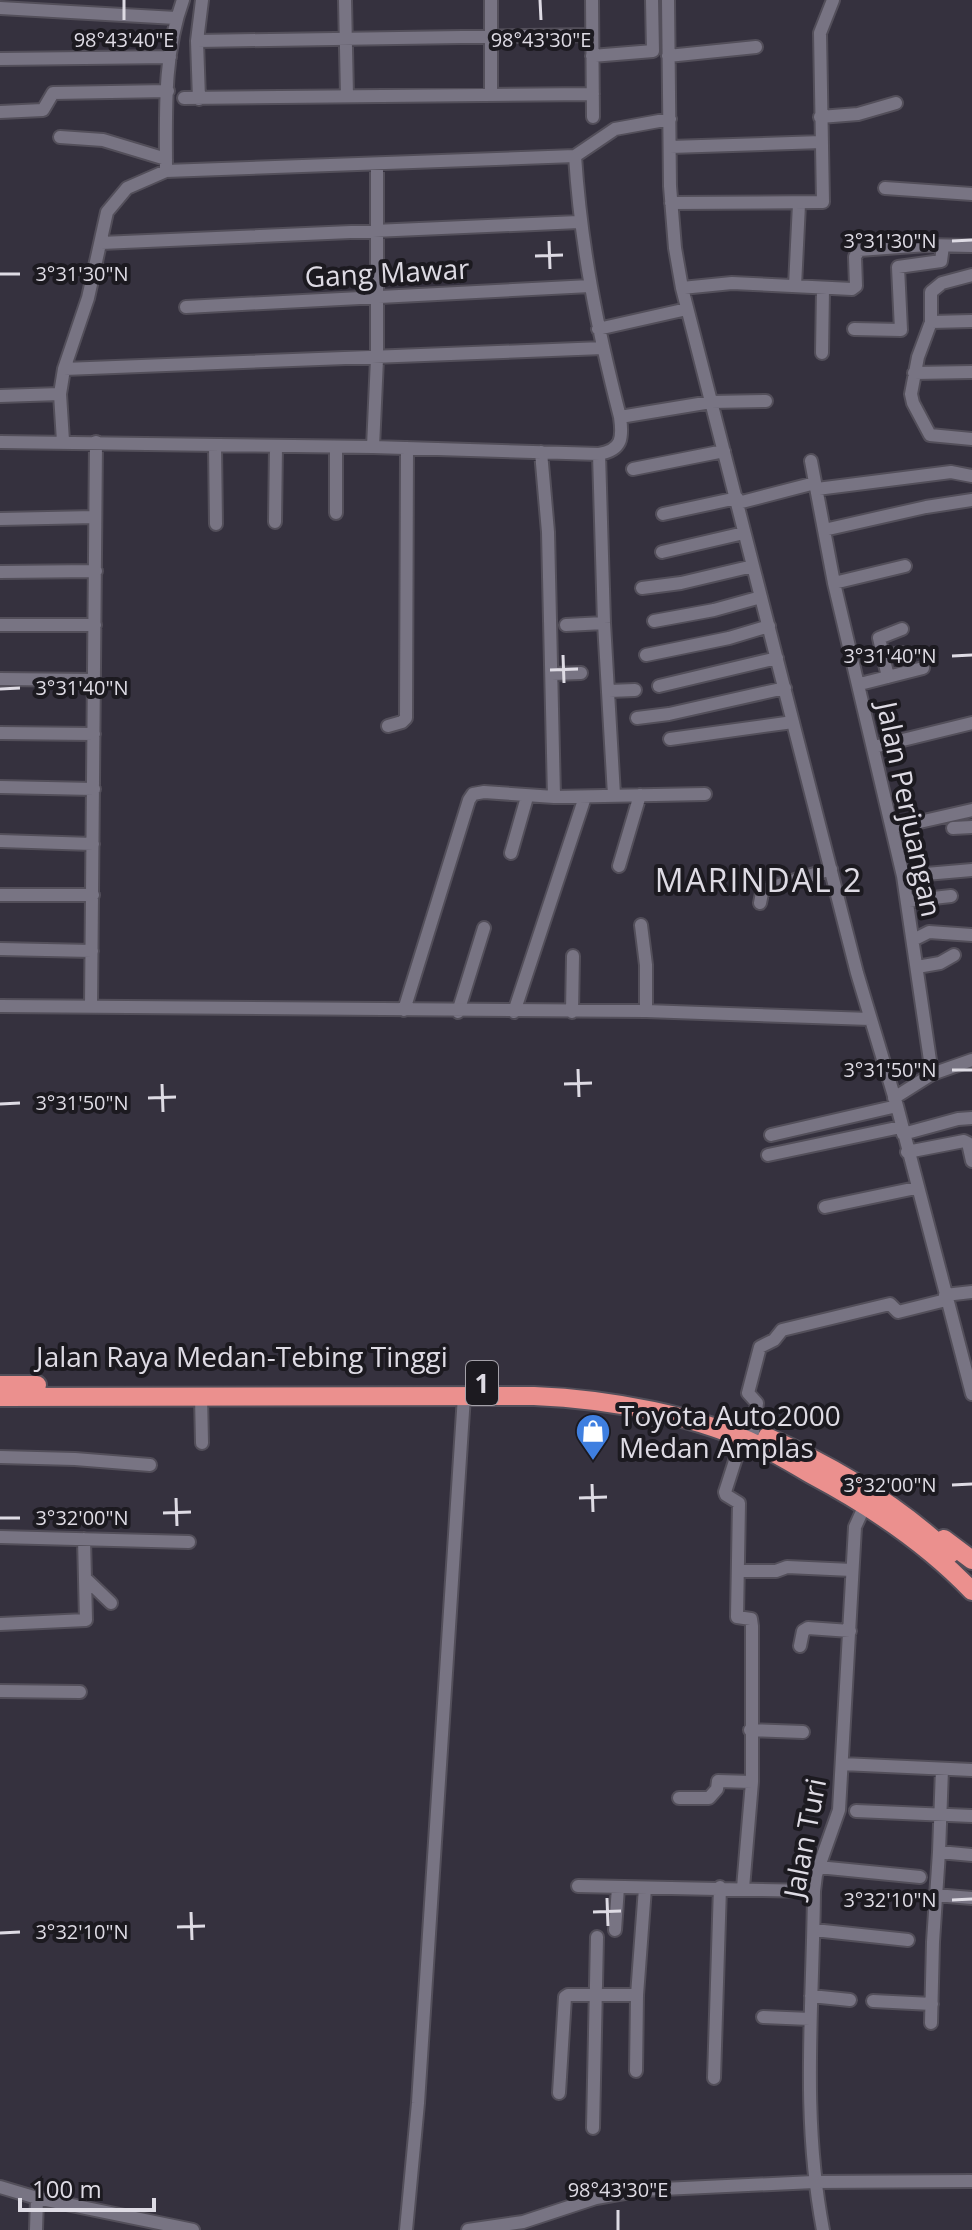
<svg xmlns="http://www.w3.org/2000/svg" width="972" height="2230" viewBox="0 0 972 2230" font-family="'Open Sans',sans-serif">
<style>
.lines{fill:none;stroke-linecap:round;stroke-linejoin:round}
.minor-casing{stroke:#534f5a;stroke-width:16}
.highway-casing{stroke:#534f5a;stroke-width:22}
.minor{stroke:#787483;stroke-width:12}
.highway{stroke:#eb908e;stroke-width:18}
.ticks{fill:none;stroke:#dedbe4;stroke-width:3}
.labels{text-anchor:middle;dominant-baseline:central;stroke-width:8;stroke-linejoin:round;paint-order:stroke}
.shield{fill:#1c1a20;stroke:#a4a1a9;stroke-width:2}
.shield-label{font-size:26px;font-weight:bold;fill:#dedbe4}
.street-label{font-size:28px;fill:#dedbe4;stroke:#1c1a20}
.poi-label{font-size:28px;fill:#dedbe4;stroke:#1c1a20;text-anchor:start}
.quarter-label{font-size:32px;letter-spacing:2px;fill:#dedbe4;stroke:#1c1a20}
.ticks-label{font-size:20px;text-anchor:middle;fill:#dedbe4;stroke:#1c1a20;stroke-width:8;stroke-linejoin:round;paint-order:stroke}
</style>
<rect width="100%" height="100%" fill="#35313e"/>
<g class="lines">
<!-- minor casing -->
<g class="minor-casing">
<path id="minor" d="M 345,0 L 347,96
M 592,0 L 593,117
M 668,0 L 670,186 L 675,248 L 682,288 L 857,973 L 897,1106 L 972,1394
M 0,8 L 176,18
M 197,41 L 591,35
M 592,56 L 653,51 L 652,0
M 668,56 L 756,47
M 0,59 L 170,57
M 491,95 L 491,0
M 184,98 L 593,94
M 199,99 L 197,41 L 202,0
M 0,112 L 43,110 L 53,93 L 168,91
M 820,117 L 858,114 L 896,103
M 60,137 L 103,140 L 166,159
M 670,147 L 822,142
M 575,156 L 615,129 L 670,119
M 166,171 C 166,115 163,54 183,0
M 885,188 L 972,194
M 671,203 L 823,202 L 820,33 L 833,0
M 101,243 L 579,222
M 972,275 L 942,283 L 931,292 L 931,322 L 918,357 L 911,394 L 913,403 L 930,435 L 972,439
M 795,286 L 799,204
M 682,288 L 732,283 L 852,289 L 856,286 L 855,257 L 859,250 L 927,245 L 972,246
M 186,307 L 590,286
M 931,322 L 972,321
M 598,329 L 687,309
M 854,329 L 901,330 L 898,267 L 941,261 L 943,246
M 822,353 L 823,289
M 64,369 L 603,348
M 914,373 L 972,372
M 0,396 L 60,394
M 620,417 L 711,402 L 766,401
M 0,442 L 373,447 L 599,454 C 622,450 623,438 620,417 C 597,327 581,248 575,156 L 166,171 L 127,188 L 107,212 L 88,298 L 64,369 L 60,394 L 63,441
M 215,445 L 216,524
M 373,447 L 377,359 L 377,165
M 541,452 L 548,532 L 554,797
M 599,454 L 604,623 L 614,795
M 811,461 L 834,583 L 903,876 L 932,1074
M 633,469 L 724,451
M 817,489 L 951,472 L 972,476
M 738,503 L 815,483
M 336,513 L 336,447
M 663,514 L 737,498
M 0,519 L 95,517
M 275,522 L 276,446
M 824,530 L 926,507 L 972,500
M 662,552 L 744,533
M 0,572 L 96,571
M 834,583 L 905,566
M 642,588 L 681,583 L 753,566
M 654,621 L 714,610 L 761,597
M 0,625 L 95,625
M 566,625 L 604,623
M 646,655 L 729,638 L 769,626
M 883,656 L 902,653
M 552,674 L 581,673
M 888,677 L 879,638 L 902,629
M 0,679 L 95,680
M 860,684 L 923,668
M 659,686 L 777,658
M 609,691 L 635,690
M 637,718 L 669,714 L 785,688
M 388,726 L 402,722 L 406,718 L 407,448
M 0,733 L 94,734
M 670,739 L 793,722
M 874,747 L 972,723
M 0,787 L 94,789
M 893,828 L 972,810
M 953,828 L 972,827
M 0,841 L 93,844
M 511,853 L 527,797
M 619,866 L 640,795
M 903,876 L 972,870
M 0,895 L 93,895
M 907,901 L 951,896
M 760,903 L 762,893 L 766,889 L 831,869
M 641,925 L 646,965 L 646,1011
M 913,940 L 929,932 L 972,935
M 0,949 L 92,951
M 917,967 L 940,963 L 954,955
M 0,1006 L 646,1011 L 870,1019
M 91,1007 L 96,442
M 404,1010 L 469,800 L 473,794 L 484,792 L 554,797 L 705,794
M 458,1012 L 484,928
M 514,1012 L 585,797
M 572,1012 L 573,956
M 894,1098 L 932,1074 L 972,1060
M 903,1134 L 958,1119 L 972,1118
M 771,1135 L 897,1106
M 907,1152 L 964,1141 L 968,1143 L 972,1161
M 768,1155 L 901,1127
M 825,1207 L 916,1188
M 945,1295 L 972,1292
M 201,1396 L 202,1443
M 753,1432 L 757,1403 L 748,1393 L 760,1347 L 774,1340 L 782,1330 L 890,1304 L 898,1312 L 946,1300
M 742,1439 L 725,1492 L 726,1495 L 739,1503 L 737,1617 L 751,1619 L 752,1626 L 752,1782 L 743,1888
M 0,1457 L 75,1459 L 150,1465
M 0,1537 L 189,1542
M 739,1571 L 776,1571 L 787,1567 L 852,1570
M 86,1579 L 111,1603
M 0,1624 L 86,1620 L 84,1539
M 800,1646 L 803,1631 L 808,1628 L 850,1631
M 0,1691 L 80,1692
M 750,1730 L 803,1732
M 842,1764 L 972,1770
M 679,1798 L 709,1798 L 717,1789 L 718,1781 L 752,1782
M 856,1811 L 972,1816
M 939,1852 L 972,1855
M 818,1867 L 920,1877
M 578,1886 L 814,1891
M 935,1895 L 972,1898
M 615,1930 L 618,1887
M 814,1930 L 908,1940
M 811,1996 L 850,2000
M 873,2001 L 932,2004
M 763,2017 L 810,2019
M 931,2023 L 933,1942 L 939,1852 L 942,1769
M 636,2071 L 637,1995 L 645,1888
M 714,2078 L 720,1887
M 559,2093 L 565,1997 L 568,1995 L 637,1995
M 593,2128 L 597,1937
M 0,2187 L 37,2198 L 193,2230
M 36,2230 L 37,2198
M 406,2230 L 418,2103 L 464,1396
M 468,2230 L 523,2222 L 596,2198 L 641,2190 L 814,2182 L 972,2181
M 823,2230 C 801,2114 813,2007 814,1891 L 816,1875 L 839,1810 L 855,1527 L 865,1505"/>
</g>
<!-- highway casing -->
<g class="highway-casing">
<path id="highway" d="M 0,1385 L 37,1385
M 0,1397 L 534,1396 C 608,1399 699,1415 766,1449 C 783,1457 798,1467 814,1476 C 872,1507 926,1543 972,1591
M 767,1437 C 833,1466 898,1505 950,1554
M 944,1539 L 972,1560"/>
</g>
<!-- minor -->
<use href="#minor" class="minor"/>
<!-- highway -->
<use href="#highway" class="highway"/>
</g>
<!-- ticks -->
<path class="ticks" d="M 124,0 L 124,20M 540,0 L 541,20M 549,241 L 550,269M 952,241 L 972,240M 535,256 L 563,255M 0,274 L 20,274M 563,655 L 564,683M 952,656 L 972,655M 550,670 L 578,669M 0,689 L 20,688M 578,1069 L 579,1097M 952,1070 L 972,1070M 162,1084 L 163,1112M 564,1084 L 592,1083M 148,1098 L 176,1097M 0,1104 L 20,1103M 592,1484 L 593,1512M 952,1485 L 972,1484M 176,1498 L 177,1526M 579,1498 L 607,1497M 163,1513 L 191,1512M 0,1518 L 20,1518M 607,1898 L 608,1926M 952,1900 L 972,1899M 191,1912 L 192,1940M 593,1912 L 621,1911M 177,1927 L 205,1926M 0,1933 L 20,1932M 618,2210 L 618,2230"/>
<!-- icons -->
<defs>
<g id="shop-pin" transform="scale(1.8)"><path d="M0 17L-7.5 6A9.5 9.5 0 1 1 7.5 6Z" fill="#3f7fe0" stroke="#1c1a20"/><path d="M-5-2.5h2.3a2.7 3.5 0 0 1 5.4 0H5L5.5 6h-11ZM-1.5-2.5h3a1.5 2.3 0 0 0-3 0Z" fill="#fff"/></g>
</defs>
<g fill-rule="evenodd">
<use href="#shop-pin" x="593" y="1431"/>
</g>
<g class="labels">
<!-- shield labels -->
<rect class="shield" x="466" y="1361" width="32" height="44" rx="6"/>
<g class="shield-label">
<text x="482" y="1383">1</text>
</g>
<!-- street labels -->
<g class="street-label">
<text transform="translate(387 272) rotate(-3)">Gang Mawar</text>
<text transform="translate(910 809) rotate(78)">Jalan Perjuangan</text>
<text x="242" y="1356">Jalan Raya Medan-Tebing Tinggi</text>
<text transform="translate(804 1838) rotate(-79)">Jalan Turi</text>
</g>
<!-- poi labels -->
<g class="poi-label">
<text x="619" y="1415">Toyota Auto2000<tspan x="619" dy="32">Medan Amplas</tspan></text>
</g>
<!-- quarter labels -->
<g class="quarter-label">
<text x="759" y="879">MARINDAL 2</text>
</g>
</g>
<g class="ticks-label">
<text x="124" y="47">98°43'40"E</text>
<text x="541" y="47">98°43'30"E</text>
<text x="890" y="248">3°31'30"N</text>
<text x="82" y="281">3°31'30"N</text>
<text x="890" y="663">3°31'40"N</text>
<text x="82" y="695">3°31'40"N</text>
<text x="890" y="1077">3°31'50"N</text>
<text x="82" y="1110">3°31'50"N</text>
<text x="890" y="1492">3°32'00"N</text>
<text x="82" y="1525">3°32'00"N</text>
<text x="890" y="1907">3°32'10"N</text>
<text x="82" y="1939">3°32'10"N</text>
<text x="618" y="2197">98°43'30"E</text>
</g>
<!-- scale -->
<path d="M20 2198v12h134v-12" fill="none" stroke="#dedbe4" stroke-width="4"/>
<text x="32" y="2198" font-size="24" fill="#dedbe4" stroke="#1c1a20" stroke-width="6" paint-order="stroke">100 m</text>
</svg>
